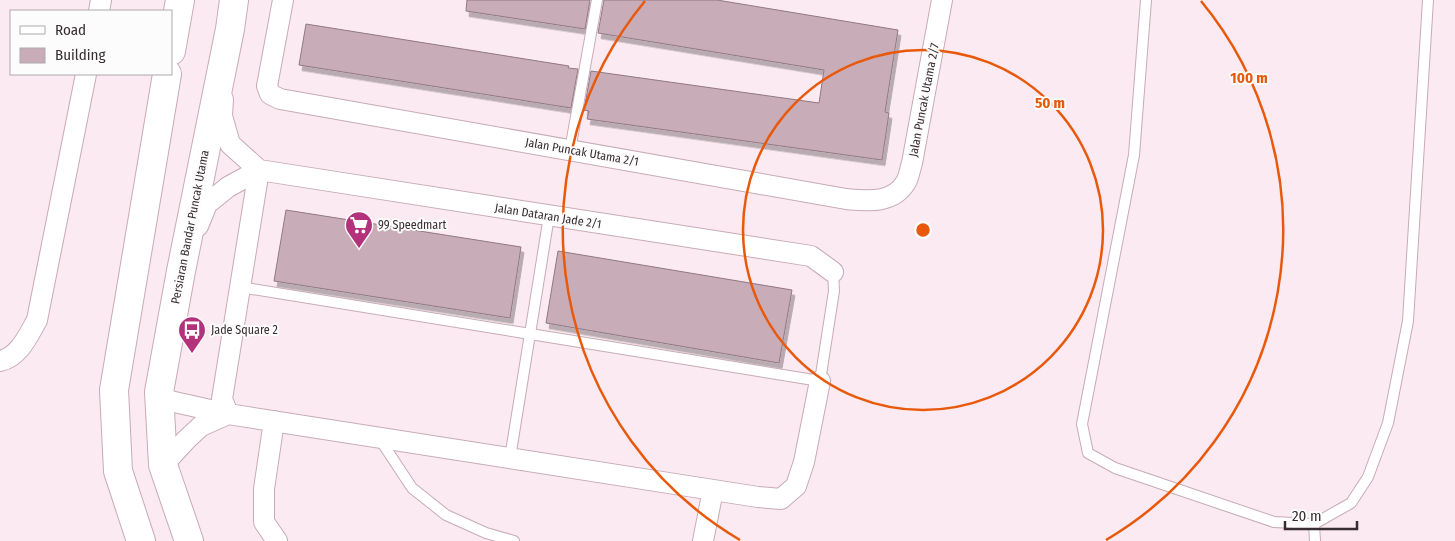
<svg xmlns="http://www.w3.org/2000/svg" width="1455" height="541" viewBox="0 0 1455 541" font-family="'Fira Sans Condensed',sans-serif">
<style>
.building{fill:#c8acb8;stroke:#927883;filter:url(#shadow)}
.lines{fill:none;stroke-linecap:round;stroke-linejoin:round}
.lane-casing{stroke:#c7abb7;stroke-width:12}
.street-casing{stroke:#c7abb7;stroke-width:22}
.secondary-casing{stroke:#c7abb7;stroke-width:30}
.lane{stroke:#fff;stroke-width:10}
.street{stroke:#fff;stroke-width:20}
.secondary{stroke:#fff;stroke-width:28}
.ring{fill:none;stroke:#e8590c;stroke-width:2.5}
.labels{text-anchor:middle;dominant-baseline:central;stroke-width:4;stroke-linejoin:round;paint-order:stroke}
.street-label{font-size:12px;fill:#382d32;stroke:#fcfcfc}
.poi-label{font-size:12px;fill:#382d32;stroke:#fcfcfc;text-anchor:start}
.centre{fill:#e8590c;stroke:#fcfcfc;stroke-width:2.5}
.ring-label{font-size:15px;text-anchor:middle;font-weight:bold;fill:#e8590c;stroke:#fcfcfc;stroke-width:4;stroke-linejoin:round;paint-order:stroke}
</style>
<defs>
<filter id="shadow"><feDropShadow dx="3" dy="5.5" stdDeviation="0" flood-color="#0004"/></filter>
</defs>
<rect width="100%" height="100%" fill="#fbeaf1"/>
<!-- building -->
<path class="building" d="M 467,0 L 590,0 L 585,29 L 466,11 Z
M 604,0 L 717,0 L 898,30 L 885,112 L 889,113 L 882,160 L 587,119 L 589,111 L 584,110 L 591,71 L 819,103 L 824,70 L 598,33 Z
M 306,24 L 569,66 L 568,68 L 578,69 L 571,108 L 299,65 Z
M 286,210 L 521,247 L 510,318 L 274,281 Z
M 558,251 L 792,290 L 779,363 L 546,323 Z"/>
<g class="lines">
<!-- lane casing -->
<g class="lane-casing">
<path id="lane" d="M 1146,0 L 1134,155 L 1082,424 L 1088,453 L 1115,468 L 1274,522 L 1314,524
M 570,150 L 597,0
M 240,287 L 820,381 L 834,291 L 833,272
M 379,438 L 412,488 L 446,515 L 486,533 L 514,541
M 510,458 L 549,216
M 1315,541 L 1314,524 L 1351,503 L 1368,477 L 1388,423 L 1408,321 L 1428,0"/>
</g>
<!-- street casing -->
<g class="street-casing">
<path id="street" d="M 283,0 L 267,86 L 270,94 L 280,99 L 846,199 C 868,201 893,204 906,182 C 909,177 910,169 912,163 L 942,0
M 99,11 L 101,0
M 223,99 L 222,116 L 230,144 L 259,170
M 259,170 L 811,256 L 833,272
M 198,226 L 207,204 L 228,187 L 259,170
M 0,361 C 19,357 28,336 37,320 L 86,74
M 159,392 L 170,401 L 228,414 L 758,497 L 781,499 L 796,486 L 804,462 L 820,381
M 228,414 L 222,399 L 259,170
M 274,421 L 264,489 L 264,522 L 277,541
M 163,465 L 186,440 L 201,426 L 228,414
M 703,541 L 713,490"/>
</g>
<!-- secondary casing -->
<g class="secondary-casing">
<path id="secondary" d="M 171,51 L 180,0
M 141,541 L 118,471 L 114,390 L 167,74
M 189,541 L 163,465 L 159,392 L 181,271 L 230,29 L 234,0"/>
</g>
<!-- lane -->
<use href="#lane" class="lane"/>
<!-- street -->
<use href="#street" class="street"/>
<!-- secondary -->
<use href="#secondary" class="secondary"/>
</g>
<!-- distance rings -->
<g class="ring">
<circle cx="923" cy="230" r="180"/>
<path d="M740 540A360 360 0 0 1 645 1M1201 1A360 360 0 0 1 1106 540"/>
</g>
<!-- icons -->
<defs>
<g id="supermarket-pin" transform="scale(1.4375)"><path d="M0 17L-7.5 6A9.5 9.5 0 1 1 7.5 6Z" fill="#b4327c" stroke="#fcfcfc"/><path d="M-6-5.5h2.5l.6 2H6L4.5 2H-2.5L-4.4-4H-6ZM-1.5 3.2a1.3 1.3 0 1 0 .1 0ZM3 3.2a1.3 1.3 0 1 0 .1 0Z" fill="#fff"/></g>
<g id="bus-pin" transform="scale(1.4375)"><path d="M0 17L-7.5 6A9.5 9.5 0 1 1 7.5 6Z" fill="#b4327c" stroke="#fcfcfc"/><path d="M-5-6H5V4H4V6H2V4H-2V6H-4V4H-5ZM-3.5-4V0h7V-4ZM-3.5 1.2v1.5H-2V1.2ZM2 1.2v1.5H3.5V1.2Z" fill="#fff"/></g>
</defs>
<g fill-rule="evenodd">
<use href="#supermarket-pin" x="359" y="225"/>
<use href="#bus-pin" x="192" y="330"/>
</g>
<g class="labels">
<!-- street labels -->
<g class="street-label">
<text transform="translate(924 100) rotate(-79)">Jalan Puncak Utama 2/7</text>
<text transform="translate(582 152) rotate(10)">Jalan Puncak Utama 2/1</text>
<text transform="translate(548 216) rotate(9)">Jalan Dataran Jade 2/1</text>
<text transform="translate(190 227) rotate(-79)">Persiaran Bandar Puncak Utama</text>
</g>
<!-- poi labels -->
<g class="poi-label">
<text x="378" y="225">99 Speedmart</text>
<text x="211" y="330">Jade Square 2</text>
</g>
</g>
<circle cx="923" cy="230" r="8" class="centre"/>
<g class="ring-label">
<text x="1249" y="83">100 m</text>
<text x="1050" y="108">50 m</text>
</g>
<!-- legend -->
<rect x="10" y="10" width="162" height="65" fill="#fcfcfc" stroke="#aea9ab"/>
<rect x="20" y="26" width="25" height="8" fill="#ffffff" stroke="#aea9ab"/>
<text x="55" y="35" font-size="15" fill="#382d32">Road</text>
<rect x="20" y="48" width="25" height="15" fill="#c8acb8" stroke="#aea9ab"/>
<text x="55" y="60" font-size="15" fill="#382d32">Building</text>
<!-- scale -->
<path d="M1285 521v8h72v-8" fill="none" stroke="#382d32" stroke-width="2.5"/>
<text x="1292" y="521" font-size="15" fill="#382d32" stroke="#fcfcfc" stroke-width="4" paint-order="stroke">20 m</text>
</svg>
